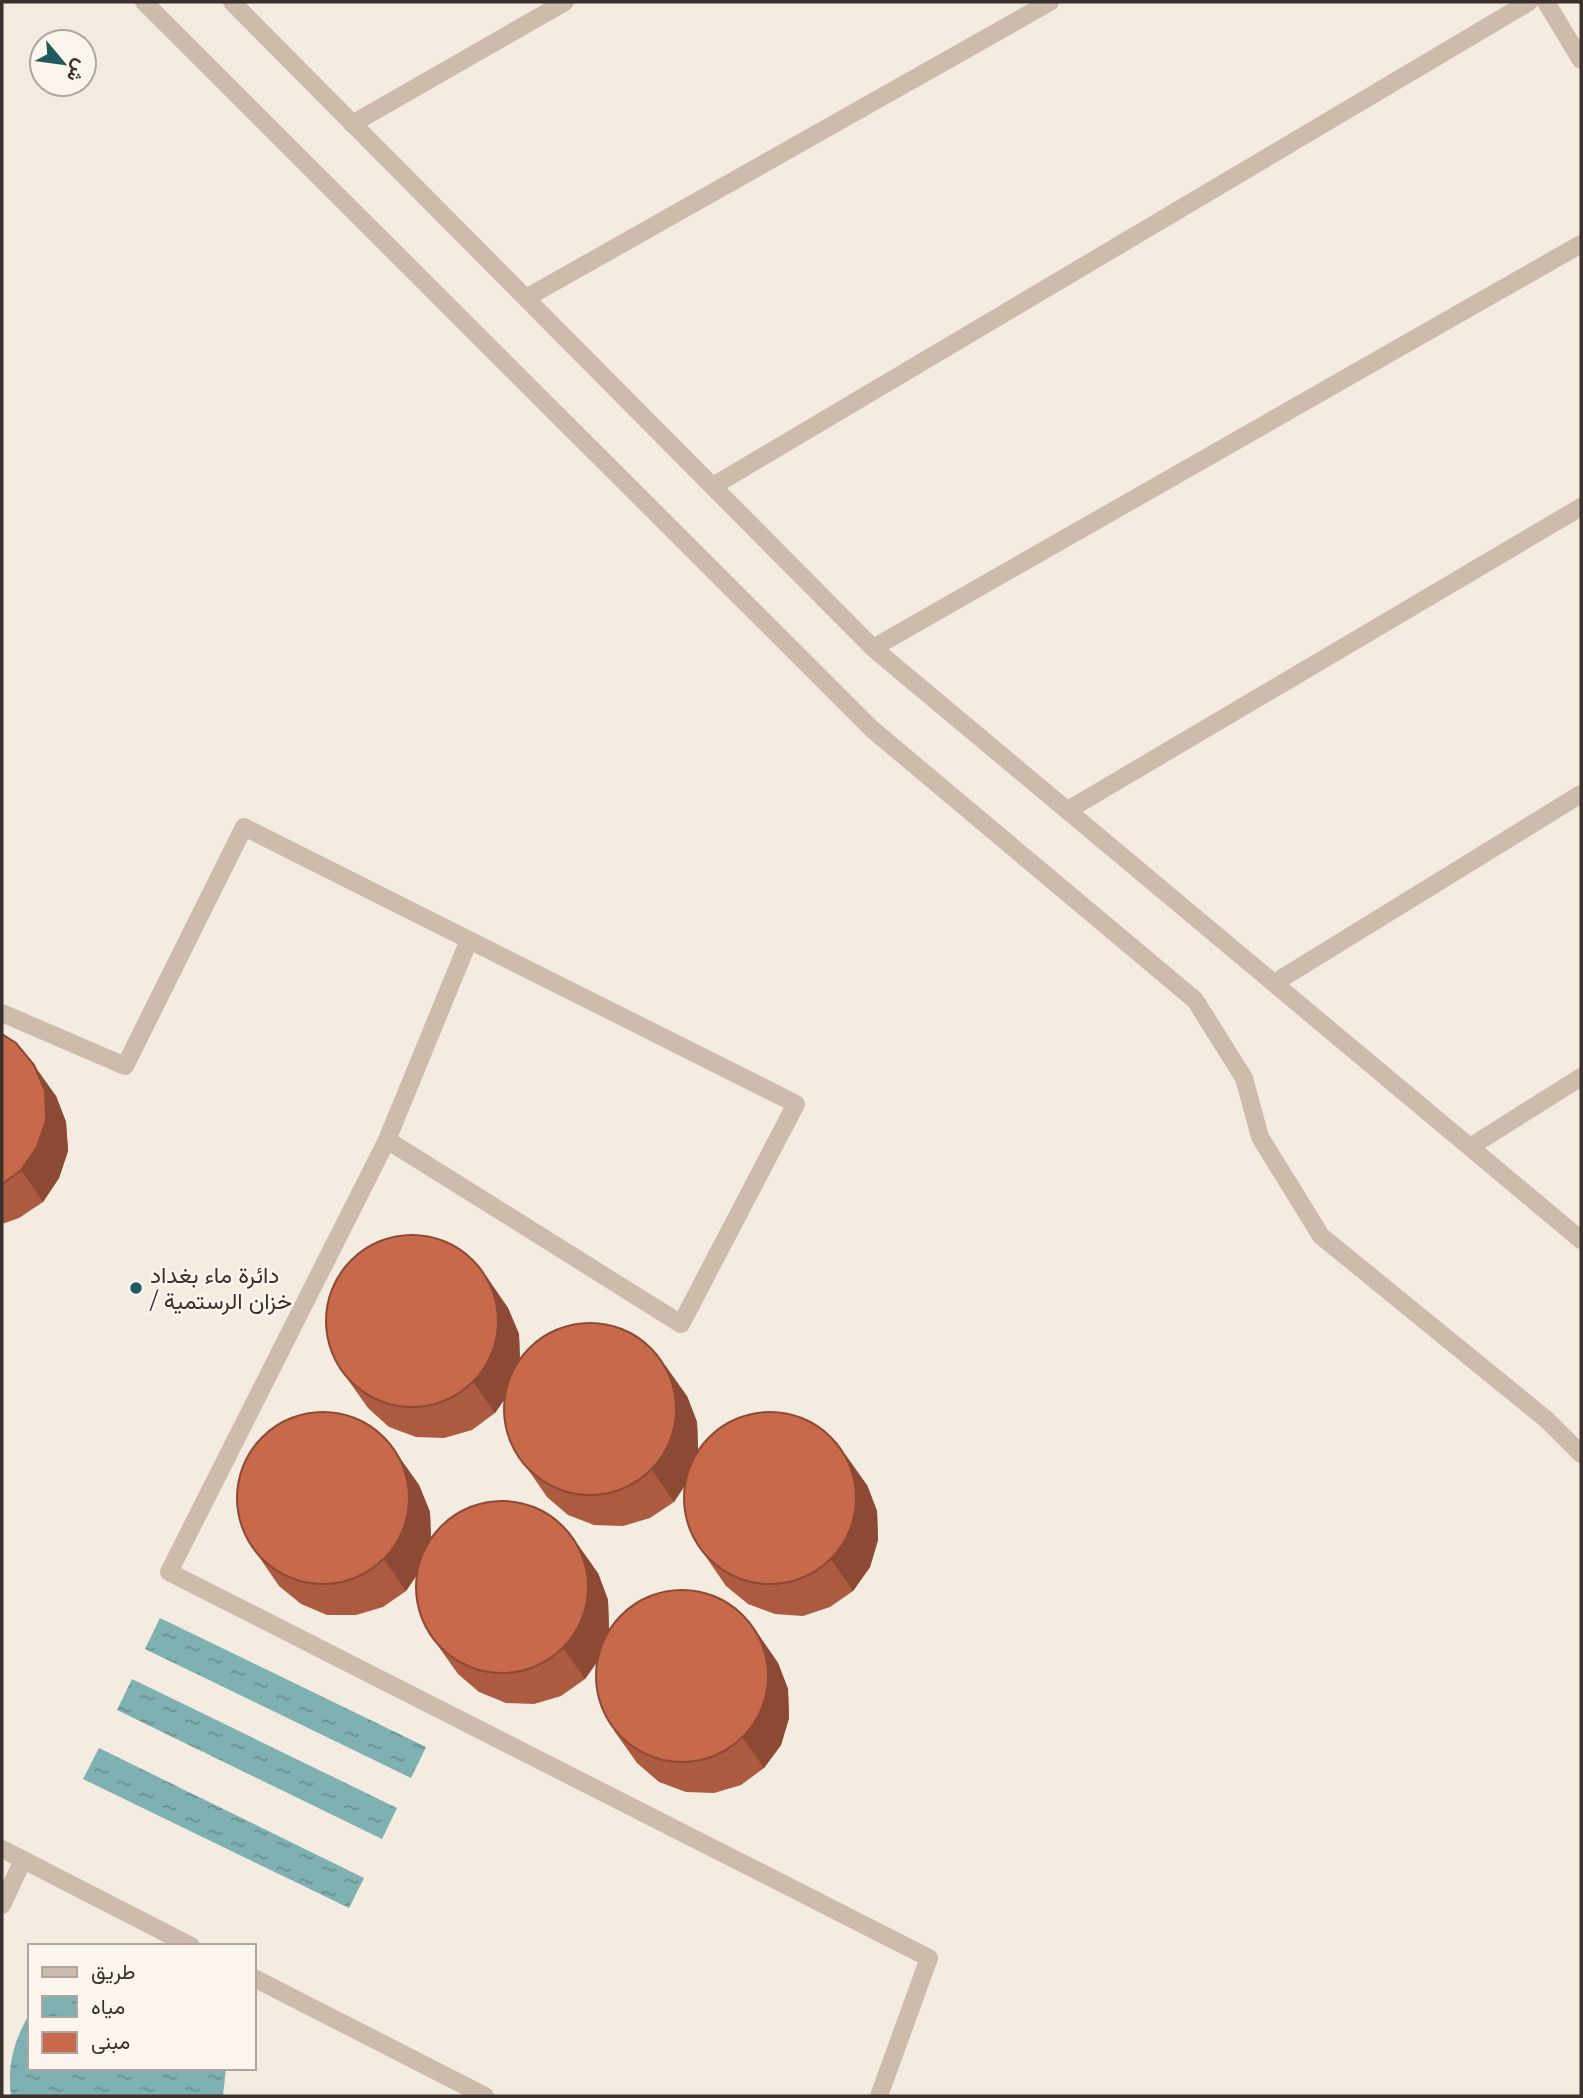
<svg xmlns="http://www.w3.org/2000/svg" width="1583" height="2098" viewBox="0 0 1583 2098" font-family="Montserrat,Vazirmatn,sans-serif">
<style>
.water{fill:url(#water-ripples)}
.lines{fill:none;stroke-linecap:round;stroke-linejoin:round}
.service{stroke:#cdbbac;stroke-width:18}
.minor{stroke:#cdbbac;stroke-width:18}
.wall{fill:#ac5a40}
.shaded-wall{fill:#8c4a34}
.building{fill:#c8694b;stroke:#8c4a34;stroke-width:2}
.poi-dot{fill:#1f5a5e;stroke:#fbf5ee;stroke-width:2.5}
.labels{text-anchor:middle;dominant-baseline:central;stroke-width:5;stroke-linejoin:round;paint-order:stroke}
.poi-label{font-size:23px;fill:#3b302b;stroke:#fbf5ee;text-anchor:start}
</style>
<defs>
<pattern id="water-ripples" width="26" height="14" patternUnits="userSpaceOnUse" patternTransform="scale(1.75)"><rect width="26" height="14" fill="#7fb0b2"/><path d="M2 4q2-2 4 0t4 0M15 11q2-2 4 0t4 0" fill="none" stroke="#699091"/></pattern>
</defs>
<rect width="100%" height="100%" fill="#f4ebe1"/>
<!-- water -->
<path class="water" d="M 160,1618 L 426,1747 L 411,1778 L 145,1649 Z
M 132,1679 L 397,1808 L 382,1839 L 117,1710 Z
M 99,1748 L 364,1878 L 349,1908 L 83,1779 Z
M 30,2013 L 30,2068 L 226,2068 L 223,2096 L 11,2096 C 7,2065 14,2040 30,2013 Z"/>
<g class="lines">
<!-- service -->
<path class="service" d="M 144,2 L 873,730 L 1195,1000 L 1244,1078 L 1260,1137 L 1321,1236 L 1547,1420 L 1581,1454
M 469,940 L 387,1140 L 169,1572 L 929,1958 L 879,2096
M 2,1013 L 125,1066 L 244,827 L 796,1104 L 681,1324 L 387,1140
M 2,1849 L 191,1946
M 2,1905 L 23,1860
M 254,1978 L 485,2096"/>
<!-- minor -->
<path class="minor" d="M 232,2 L 873,648 L 1581,1240
M 1546,2 L 1581,60
M 352,124 L 565,2
M 526,298 L 1050,2
M 713,486 L 1529,2
M 873,648 L 1581,244
M 1068,810 L 1581,507
M 1274,983 L 1581,794
M 1470,1147 L 1581,1077"/>
</g>
<!-- wall -->
<path class="wall" d="M 2,1034 L 56,1096 L 66,1122 L 68,1151 L 59,1178 L 43,1202 L 19,1218 L 2,1224 Z
M 486,1276 L 508,1308 L 519,1334 L 520,1360 L 687,1396 L 697,1422 L 698,1450 L 696,1456 L 867,1485 L 877,1511 L 878,1540 L 870,1567 L 853,1591 L 830,1607 L 803,1616 L 775,1614 L 748,1604 L 726,1586 L 704,1554 L 686,1483 L 674,1502 L 650,1518 L 623,1526 L 594,1525 L 568,1515 L 547,1497 L 525,1465 L 506,1397 L 495,1413 L 472,1430 L 444,1438 L 416,1437 L 389,1427 L 368,1408 L 346,1377 Z
M 397,1454 L 419,1485 L 430,1512 L 431,1538 L 598,1573 L 608,1600 L 609,1629 L 756,1631 L 778,1663 L 788,1689 L 789,1718 L 781,1745 L 764,1768 L 741,1785 L 714,1793 L 686,1792 L 659,1782 L 637,1763 L 615,1732 L 598,1661 L 585,1679 L 561,1696 L 534,1704 L 506,1703 L 479,1692 L 458,1674 L 436,1643 L 417,1575 L 406,1591 L 383,1607 L 356,1615 L 327,1615 L 301,1604 L 279,1586 L 257,1554 Z"/>
<!-- shaded-wall -->
<path class="shaded-wall" d="M 34,1065 L 56,1096 L 66,1122 L 68,1151 L 59,1178 L 43,1202 L 21,1170 Z
M 486,1276 L 508,1308 L 519,1334 L 520,1362 L 511,1390 L 495,1413 L 473,1382 Z
M 665,1365 L 687,1396 L 697,1422 L 698,1450 L 690,1478 L 674,1502 L 652,1470 Z
M 397,1454 L 419,1485 L 430,1512 L 431,1540 L 422,1567 L 406,1591 L 384,1559 Z
M 845,1454 L 867,1485 L 877,1511 L 878,1540 L 870,1567 L 853,1591 L 831,1559 Z
M 576,1542 L 598,1573 L 608,1600 L 609,1629 L 601,1656 L 585,1679 L 563,1648 Z
M 756,1631 L 778,1663 L 788,1689 L 789,1718 L 781,1745 L 764,1768 L 742,1737 Z"/>
<!-- building -->
<path class="building" d="M 2,1034 L 16,1043 L 34,1065 L 45,1091 L 46,1120 L 37,1147 L 21,1170 L 2,1184 Z
M326 1321a86 86 0 1 1 172 0a86 86 0 1 1-172 0Z
M504 1409a86 86 0 1 1 172 0a86 86 0 1 1-172 0Z
M684 1498a86 86 0 1 1 172 0a86 86 0 1 1-172 0Z
M237 1498a86 86 0 1 1 172 0a86 86 0 1 1-172 0Z
M416 1587a86 86 0 1 1 172 0a86 86 0 1 1-172 0Z
M596 1676a86 86 0 1 1 172 0a86 86 0 1 1-172 0Z"/>
<!-- markers -->
<circle class="poi-dot" cx="136" cy="1288" r="7"/>
<g class="labels">
<!-- poi labels -->
<g class="poi-label">
<text x="150" y="1275">دائرة ماء بغداد<tspan x="150" dy="26">/ خزان الرستمية</tspan></text>
</g>
</g>
<!-- border -->
<rect width="1583" height="2098" fill="none" stroke="#3b302b" stroke-width="7"/>
<!-- legend -->
<rect x="28" y="1944" width="228" height="126" fill="#fbf5ee" stroke="#aea6a0" stroke-width="2"/>
<rect x="42" y="1967" width="35" height="10" fill="#cdbbac" stroke="#aea6a0" stroke-width="2"/>
<text x="91" y="1979" font-size="21" fill="#3b302b">طريق</text>
<rect x="42" y="1996" width="35" height="21" fill="url(#water-ripples)" stroke="#aea6a0" stroke-width="2"/>
<text x="91" y="2014" font-size="21" fill="#3b302b">مياه</text>
<rect x="42" y="2032" width="35" height="21" fill="#c8694b" stroke="#aea6a0" stroke-width="2"/>
<text x="91" y="2049" font-size="21" fill="#3b302b">مبنى</text>
<!-- north arrow -->
<g transform="translate(63 63) rotate(119)"><circle r="33" fill="#fbf5ee" stroke="#aea6a0" stroke-width="2"/>
<path d="M0-5L12 26L0 18L-12 26Z" fill="#1f5a5e"/>
<text y="-10" font-size="19" font-weight="bold" text-anchor="middle" fill="#3b302b">ش</text>
</g>
</svg>
